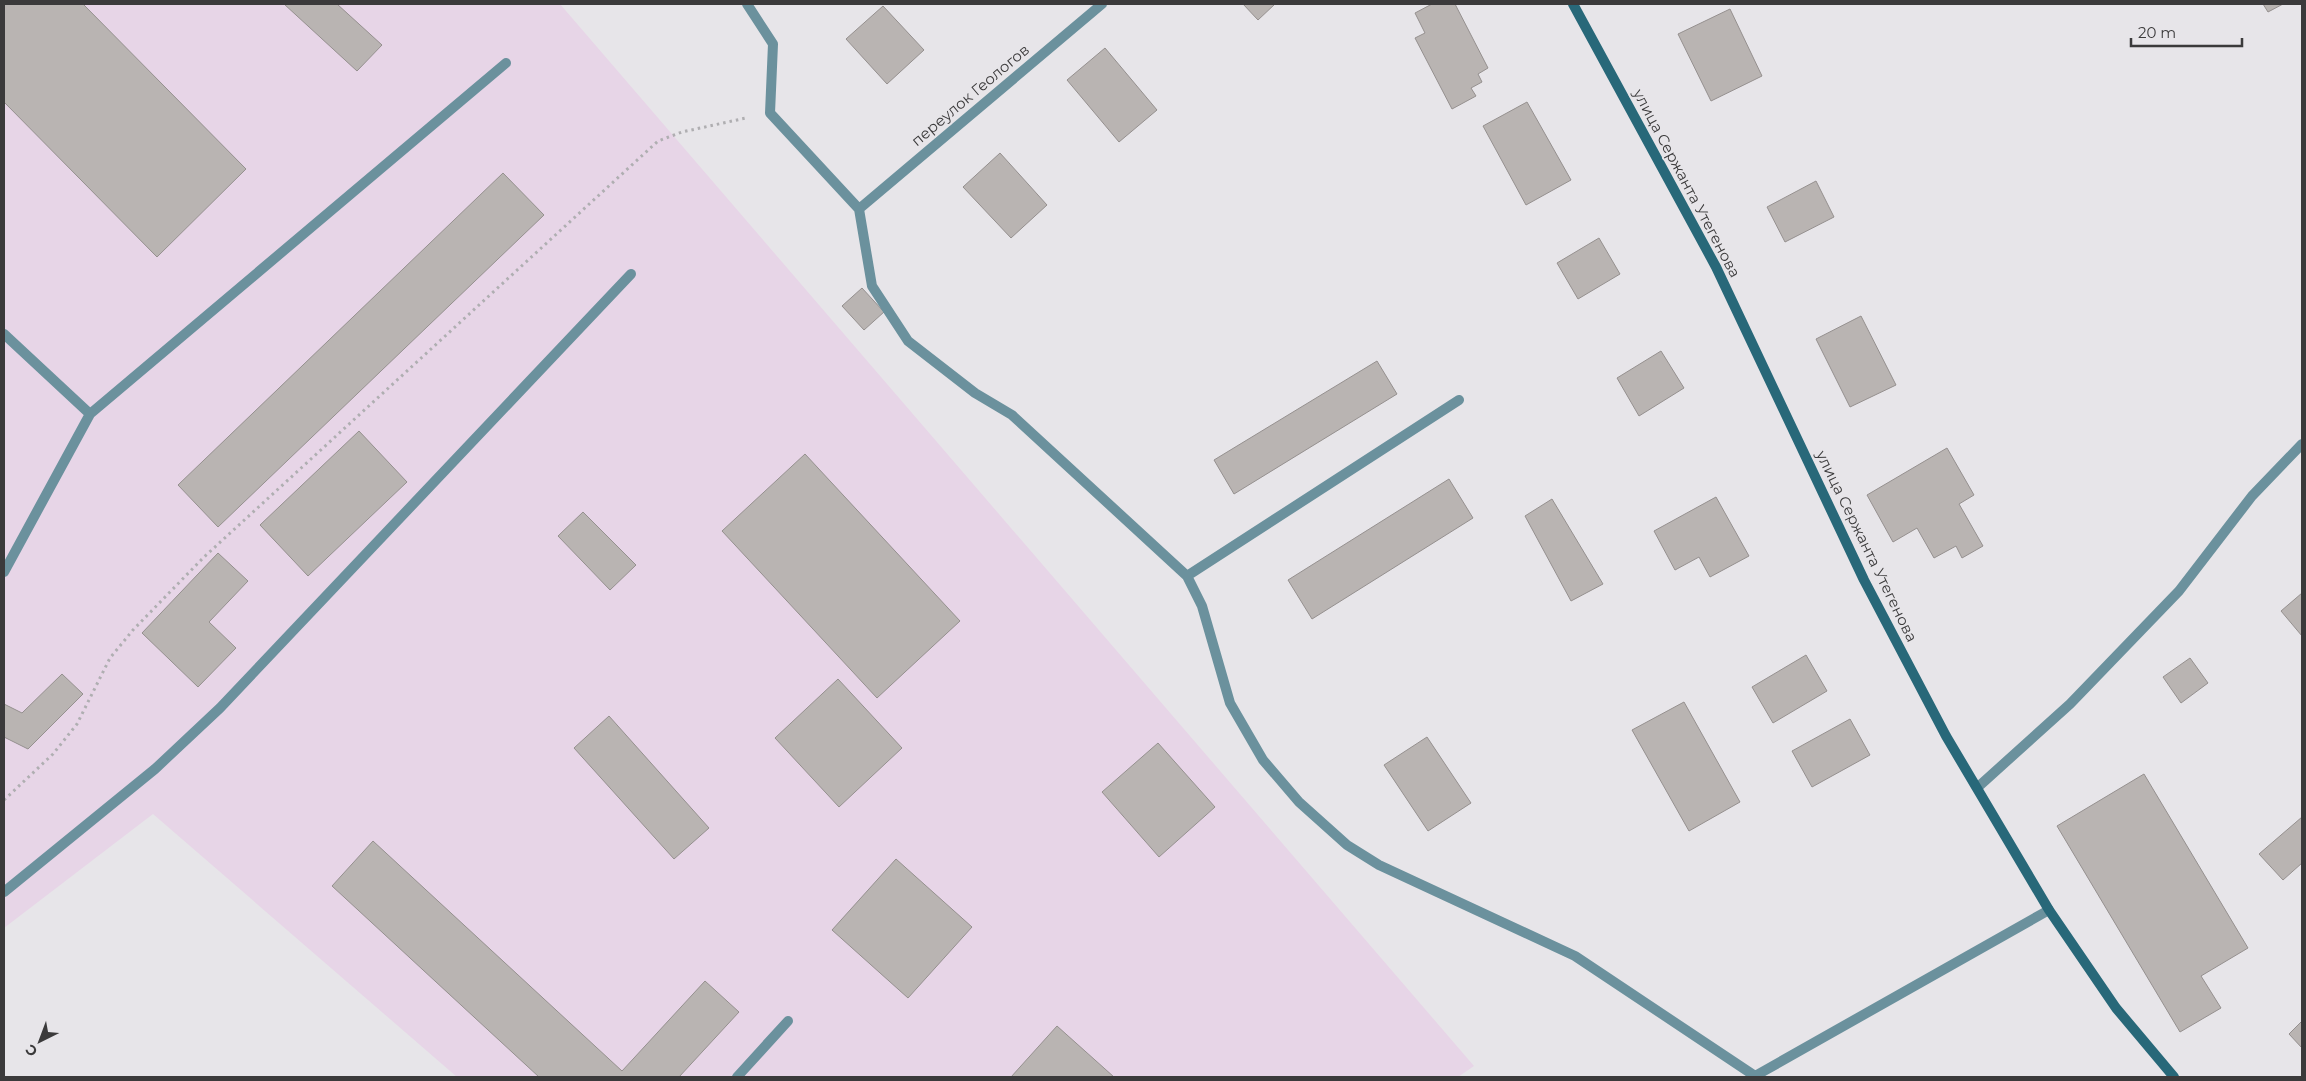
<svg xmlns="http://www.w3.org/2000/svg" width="2306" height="1081" viewBox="0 0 2306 1081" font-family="Montserrat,sans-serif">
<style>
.commercial{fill:#e7d5e7}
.building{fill:#b9b4b2;stroke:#95908f}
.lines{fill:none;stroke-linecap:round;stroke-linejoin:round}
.path{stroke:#afaeb1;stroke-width:3;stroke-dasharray:2.5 4;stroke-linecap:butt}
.lane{stroke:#6b919d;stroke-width:10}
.street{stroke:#6b919d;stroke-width:10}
.secondary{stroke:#286879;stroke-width:10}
.labels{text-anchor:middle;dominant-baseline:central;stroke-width:4;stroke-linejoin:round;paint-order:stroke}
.street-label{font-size:15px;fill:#3b3a3b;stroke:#e7e5e9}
</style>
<rect width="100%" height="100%" fill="#e7e5e9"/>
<!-- commercial -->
<path class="commercial" d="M 4,4 L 560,4 L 1474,1066 L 1458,1077 L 457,1077 L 153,814 L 4,928 Z"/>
<!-- building -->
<path class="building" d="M 4,4 L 83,4 L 246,169 L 157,257 L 4,102 Z
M 284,4 L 337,4 L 382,45 L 357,71 Z
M 1243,4 L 1275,4 L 1258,20 Z
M 1432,4 L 1455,4 L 1488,68 L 1478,74 L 1482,82 L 1471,88 L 1476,96 L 1452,109 L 1415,38 L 1425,33 L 1415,13 Z
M 2263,4 L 2283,4 L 2268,12 Z
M 883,6 L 924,50 L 887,84 L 846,39 Z
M 1730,9 L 1762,76 L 1711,101 L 1678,34 Z
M 1105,48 L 1157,110 L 1119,142 L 1067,80 Z
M 1527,102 L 1571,180 L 1526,205 L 1483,126 Z
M 1000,153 L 1047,205 L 1011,238 L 963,187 Z
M 503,173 L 544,215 L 218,527 L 178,485 Z
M 1816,181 L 1834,217 L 1785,242 L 1767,207 Z
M 1599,238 L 1620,274 L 1578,299 L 1557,263 Z
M 862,288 L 884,312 L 864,330 L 842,306 Z
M 1861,316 L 1896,385 L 1850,407 L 1816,339 Z
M 1661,351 L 1684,388 L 1639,416 L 1617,378 Z
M 1377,361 L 1397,394 L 1234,494 L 1214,460 Z
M 359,431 L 407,482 L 308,576 L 260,525 Z
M 1947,448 L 1974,495 L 1959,504 L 1983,546 L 1962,558 L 1956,546 L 1934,558 L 1917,528 L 1893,542 L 1867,495 Z
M 805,454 L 960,621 L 877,698 L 722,531 Z
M 1449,479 L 1473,518 L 1312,619 L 1288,580 Z
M 1716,497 L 1749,556 L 1710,577 L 1699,557 L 1675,570 L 1654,531 Z
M 1552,499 L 1603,584 L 1571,601 L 1525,516 Z
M 583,512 L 636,565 L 610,590 L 558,536 Z
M 218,553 L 248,581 L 209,622 L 236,648 L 198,687 L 142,633 Z
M 2302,593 L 2302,636 L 2281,611 Z
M 1806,655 L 1827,691 L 1773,723 L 1752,687 Z
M 2190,658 L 2208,683 L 2181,703 L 2163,677 Z
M 62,674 L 83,694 L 28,749 L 4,737 L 4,704 L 22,713 Z
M 838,679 L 902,748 L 839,807 L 775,738 Z
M 1684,702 L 1740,802 L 1689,831 L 1632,730 Z
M 609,716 L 709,828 L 674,859 L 574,748 Z
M 1850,719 L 1870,755 L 1812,787 L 1792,751 Z
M 1427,737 L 1471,803 L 1428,831 L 1384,765 Z
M 1158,743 L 1215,807 L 1159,857 L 1102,792 Z
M 2144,774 L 2248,948 L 2201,976 L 2221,1008 L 2180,1032 L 2057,826 Z
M 2302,817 L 2302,863 L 2283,880 L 2259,854 Z
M 373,841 L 622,1071 L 705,981 L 739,1012 L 679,1077 L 539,1077 L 332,886 Z
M 896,859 L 972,927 L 908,998 L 832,930 Z
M 2302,1021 L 2302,1048 L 2289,1034 Z
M 1057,1026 L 1114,1077 L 1011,1077 Z"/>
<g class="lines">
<!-- path -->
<path class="path" d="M 4,800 L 53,754 L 77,724 L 110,658 L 133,630 L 204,557 L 658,141 L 682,132 L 746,118"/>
<!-- lane -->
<path class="lane" d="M 4,334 L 90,414
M 4,572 L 90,414 L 506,63
M 4,892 L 155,769 L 220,708 L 631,274
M 737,1077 L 788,1021"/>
<!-- street -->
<path class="street" d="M 747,4 L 773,44 L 770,113 L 859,209 L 872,286 L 908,341 L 975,393 L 1012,415 L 1187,576 L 1202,606 L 1230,703 L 1263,760 L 1299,802 L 1347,845 L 1379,865 L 1575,956 L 1755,1076 L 2049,910
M 859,209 L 1102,4
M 1187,576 L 1459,400
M 1978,787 L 2070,704 L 2179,591 L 2252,496 L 2302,444"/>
<!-- secondary -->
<path class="secondary" d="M 1573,4 L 1716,267 L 1864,580 L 1946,736 L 2049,910 L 2116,1008 L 2174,1077"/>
</g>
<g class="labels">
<!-- street labels -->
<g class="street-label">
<text transform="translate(970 95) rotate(-40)">переулок Геологов</text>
<text transform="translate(1687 183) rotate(62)">улица Сержанта Утегенова</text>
<text transform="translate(1867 546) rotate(64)">улица Сержанта Утегенова</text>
</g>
</g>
<!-- border -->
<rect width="2306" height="1081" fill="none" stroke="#3b3a3b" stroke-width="10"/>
<!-- north arrow -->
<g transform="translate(40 1041) rotate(222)" stroke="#e7e5e9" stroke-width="4" paint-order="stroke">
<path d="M0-4L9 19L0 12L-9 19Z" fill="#3b3a3b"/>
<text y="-8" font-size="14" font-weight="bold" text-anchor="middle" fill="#3b3a3b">С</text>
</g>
<!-- scale -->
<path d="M2131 38v8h111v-8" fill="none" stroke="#3b3a3b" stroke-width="2.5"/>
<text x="2138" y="38" font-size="15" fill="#3b3a3b" stroke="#e7e5e9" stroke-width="4" paint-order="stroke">20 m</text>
</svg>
